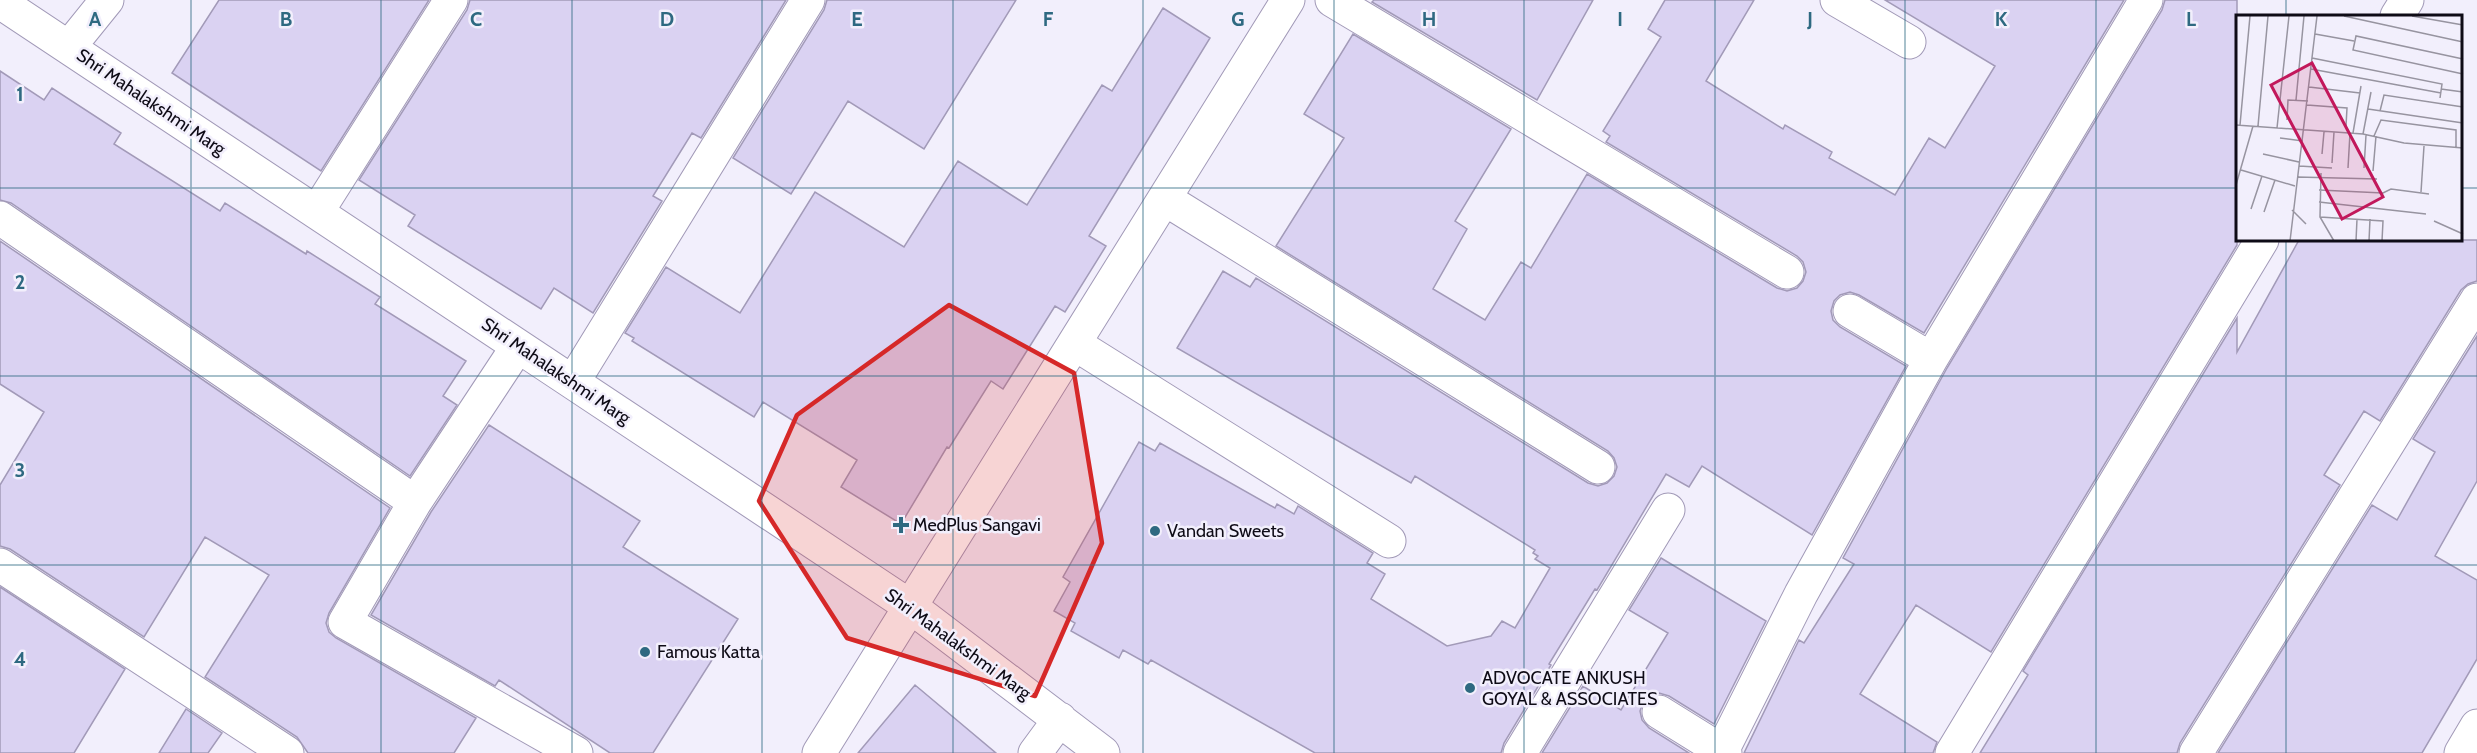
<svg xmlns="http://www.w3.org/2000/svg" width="2477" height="753" viewBox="0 0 2477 753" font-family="Cabin,sans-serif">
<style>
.building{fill:#dad2f2;stroke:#a29ab8;stroke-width:1.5}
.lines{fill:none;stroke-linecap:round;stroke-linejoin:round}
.minor-casing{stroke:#a199b7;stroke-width:35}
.minor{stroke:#fff;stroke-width:33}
.marked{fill:#d62828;fill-opacity:0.2;stroke:#d62828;stroke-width:4.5;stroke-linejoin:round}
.grid{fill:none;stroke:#2e6981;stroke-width:1.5;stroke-opacity:0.55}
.poi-dot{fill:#2e6981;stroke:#f2effc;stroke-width:2}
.labels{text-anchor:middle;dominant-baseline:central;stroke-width:5;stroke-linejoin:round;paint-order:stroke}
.street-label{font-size:18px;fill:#0e0b16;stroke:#f2effc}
.poi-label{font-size:18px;fill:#0e0b16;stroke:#f2effc;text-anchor:start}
.inset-road{fill:none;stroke:#9794a0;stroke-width:1.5}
.view{fill:#c2185b;fill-opacity:0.15;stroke:#c2185b;stroke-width:3}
.inset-edge{fill:none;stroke:#0e0b16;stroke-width:3}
.grid-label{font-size:20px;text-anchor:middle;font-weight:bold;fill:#2e6981;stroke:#f2effc;stroke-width:5;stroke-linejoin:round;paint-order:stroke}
</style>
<rect width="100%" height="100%" fill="#f2effc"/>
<!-- building -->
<path class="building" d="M 219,0 L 429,0 L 321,171 L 172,73 Z
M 470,0 L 786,0 L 701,138 L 692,133 L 653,196 L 662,201 L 593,313 L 554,288 L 541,309 L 408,226 L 415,215 L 359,180 L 467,10 Z
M 827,0 L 1016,0 L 924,149 L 848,101 L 791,194 L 733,158 L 824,10 Z
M 1374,0 L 1593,0 L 1537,100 L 1372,2 Z
M 1665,0 L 1754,0 L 1706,81 L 1783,129 L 1785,125 L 1832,152 L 1829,158 L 1895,195 L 1929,138 L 1945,148 L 1995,66 L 1885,0 L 2124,0 L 1924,333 L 1859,295 L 1850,292 L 1840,295 L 1834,301 L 1831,311 L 1833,320 L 1840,327 L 1906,366 L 1812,535 L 1702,466 L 1689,487 L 1666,474 L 1597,590 L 1595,589 L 1549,664 L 1551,665 L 1504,743 L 1501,753 L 1315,753 L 1151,660 L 1148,664 L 1123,650 L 1119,658 L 1071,631 L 1075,623 L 1054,611 L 1070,582 L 1063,577 L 1139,442 L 1155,451 L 1160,443 L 1275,508 L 1277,504 L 1294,514 L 1298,506 L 1373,553 L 1367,563 L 1385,574 L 1371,599 L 1447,646 L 1491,636 L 1502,621 L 1515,628 L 1550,568 L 1535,559 L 1538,556 L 1533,553 L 1535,550 L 1415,476 L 1411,483 L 1177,348 L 1223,271 L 1250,287 L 1256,278 L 1588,483 L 1598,486 L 1607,483 L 1614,476 L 1617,467 L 1614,458 L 1608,451 L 1276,246 L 1344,138 L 1304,114 L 1353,34 L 1511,129 L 1455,221 L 1467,229 L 1433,289 L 1485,320 L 1521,262 L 1531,268 L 1587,174 L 1777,288 L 1787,291 L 1797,288 L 1803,281 L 1806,272 L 1803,262 L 1797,256 L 1606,142 L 1610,136 L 1603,131 L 1661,37 L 1648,29 Z
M 2165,0 L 2237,0 L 2237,245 L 1991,652 L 1916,605 L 1860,694 L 1937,742 L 1933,753 L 1744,753 L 1799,640 L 1804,643 L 1854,564 L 1843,558 L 1947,368 L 2162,10 Z
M 1163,8 L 1210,38 L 1089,236 L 1106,246 L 1065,312 L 1055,306 L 1003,389 L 991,381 L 949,448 L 947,447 L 901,524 L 841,487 L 857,460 L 763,402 L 754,417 L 632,341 L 634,338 L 625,333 L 666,267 L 740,313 L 815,192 L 904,247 L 958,161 L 1027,205 L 1102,85 L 1112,91 Z
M 0,71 L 44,100 L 52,88 L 121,133 L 114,144 L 220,211 L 225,203 L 306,254 L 307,251 L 380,297 L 375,304 L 466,361 L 443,396 L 457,405 L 410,476 L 11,203 L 0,200 Z
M 2299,240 L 2477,240 L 2477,281 L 2468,284 L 2461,290 L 2380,421 L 2364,411 L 2324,475 L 2340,485 L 2180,743 L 2177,753 L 1980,753 L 2028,675 L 2023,671 L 2237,318 L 2237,352 Z
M 0,241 L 390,508 L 329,613 L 326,623 L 329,632 L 336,638 L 476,718 L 454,753 L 308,753 L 297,737 L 205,677 L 269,575 L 205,537 L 144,637 L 10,549 L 0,546 L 0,485 L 44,412 L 0,384 Z
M 2477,336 L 2477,481 L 2435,556 L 2477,580 L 2477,659 L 2422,753 L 2218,753 L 2372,505 L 2397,520 L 2435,452 L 2413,439 Z
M 489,425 L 640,521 L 623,547 L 738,619 L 653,753 L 610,753 L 499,680 L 495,686 L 371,615 L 431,512 Z
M 1661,558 L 1766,621 L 1714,724 L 1669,696 L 1659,693 L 1650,696 L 1643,703 L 1640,711 L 1642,720 L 1649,728 L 1689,753 L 1542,753 L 1583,686 L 1621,710 L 1668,633 L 1629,610 Z
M 0,587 L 125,669 L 74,753 L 0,753 Z
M 915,685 L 996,753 L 858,753 Z
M 186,709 L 222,733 L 208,753 L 159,753 Z"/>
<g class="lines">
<!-- minor casing -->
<g class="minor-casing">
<path id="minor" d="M 1332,0 L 1787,272
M 1837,0 L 1909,42
M 0,2 L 911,607 L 1103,753
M 2397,16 L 2407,0
M 69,47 L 107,0
M 1165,199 L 1598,467
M 317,212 L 451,0
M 0,218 L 415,502
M 1850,311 L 1931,359
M 1075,344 L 1389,541
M 518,346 L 415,502 L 345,622 L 576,753
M 573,382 L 808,0
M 0,565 L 287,753
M 1659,712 L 1725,753
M 819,753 L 1288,0
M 1035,753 L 1060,719
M 1520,753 L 1668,510
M 1721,753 L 1801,594 L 1931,359 L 2146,0
M 1952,753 L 2262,240
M 2196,753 L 2477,300
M 2461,753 L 2477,726"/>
</g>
<!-- minor -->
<use href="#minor" class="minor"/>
</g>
<!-- marked area -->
<path class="marked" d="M 949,305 L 1074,373 L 1102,543 L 1035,696 L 847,638 L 759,501 L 797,415 Z"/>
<!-- grid -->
<path class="grid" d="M 191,0 L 191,753M 381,0 L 381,753M 572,0 L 572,753M 762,0 L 762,753M 953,0 L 953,753M 1143,0 L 1143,753M 1334,0 L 1334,753M 1524,0 L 1524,753M 1715,0 L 1715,753M 1905,0 L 1905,753M 2096,0 L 2096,753M 2286,0 L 2286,16M 0,188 L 2237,188M 2460,188 L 2477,188M 2286,240 L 2286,753M 0,376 L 2477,376M 0,565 L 2477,565"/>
<!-- markers -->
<g class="poi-dot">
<path d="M898 516h6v6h6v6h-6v6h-6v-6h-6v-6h6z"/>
<circle cx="1155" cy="531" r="6"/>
<circle cx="645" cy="652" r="6"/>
<circle cx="1470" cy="688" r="6"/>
</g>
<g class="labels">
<!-- street labels -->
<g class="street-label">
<text transform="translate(151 102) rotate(34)">Shri Mahalakshmi Marg</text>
<text transform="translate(556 371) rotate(34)">Shri Mahalakshmi Marg</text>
<text transform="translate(958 644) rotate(36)">Shri Mahalakshmi Marg</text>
</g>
<!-- poi labels -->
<g class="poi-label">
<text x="913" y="525">MedPlus Sangavi</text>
<text x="1167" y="531">Vandan Sweets</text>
<text x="657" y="652">Famous Katta</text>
<text x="1482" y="678">ADVOCATE ANKUSH<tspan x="1482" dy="21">GOYAL &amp; ASSOCIATES</tspan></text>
</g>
</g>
<!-- overview -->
<g transform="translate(2236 15)">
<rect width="226" height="226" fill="#f2effc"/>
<path class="inset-road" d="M 108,1 L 227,27M 176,1 L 227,10M 79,19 L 118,26M 76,43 L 206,69 L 204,83M 227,44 L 120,21 L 117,35 L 227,59M 75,54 L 205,78M 73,72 L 124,78M 205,74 L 227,77M 60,85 L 68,1M 71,90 L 111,93 L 110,111M 132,94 L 227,108M 144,96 L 148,80 L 227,92M 51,105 L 52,85 L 72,86M 0,110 L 127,119 L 168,128 L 227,133M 4,110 L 14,1M 22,111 L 32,1M 41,113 L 53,1M 117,118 L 125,71M 127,119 L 135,77M 138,121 L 145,105 L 220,115 L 220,133M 44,123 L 67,126M 27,139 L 63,147M 86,139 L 88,117M 96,148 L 98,117M 63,151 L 96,153M 112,153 L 114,118M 128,153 L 130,120M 5,155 L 59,171M 137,156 L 140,121M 85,158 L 84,202 L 98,226M 61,162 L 141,164M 0,170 L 17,111M 83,175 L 147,178 L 155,174 L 193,179M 185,177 L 188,131M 83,187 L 190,199M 15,194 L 26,161M 56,195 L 70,209M 28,197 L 39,165M 84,202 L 147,206 L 146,226M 198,206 L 227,219M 54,226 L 81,1M 120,226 L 121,204M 133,226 L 134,204"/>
<path class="view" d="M 76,48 L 147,182 L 106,204 L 35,70 Z"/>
<rect width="226" height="226" class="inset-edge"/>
</g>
<g class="grid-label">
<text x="95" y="26">A</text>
<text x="286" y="26">B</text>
<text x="476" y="26">C</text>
<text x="667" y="26">D</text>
<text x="857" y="26">E</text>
<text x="1048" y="26">F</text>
<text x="1238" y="26">G</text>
<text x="1429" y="26">H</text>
<text x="1620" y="26">I</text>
<text x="1810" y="26">J</text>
<text x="2001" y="26">K</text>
<text x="2191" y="26">L</text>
<text x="20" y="101">1</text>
<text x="20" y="289">2</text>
<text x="20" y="477">3</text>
<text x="20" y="666">4</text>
</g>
</svg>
